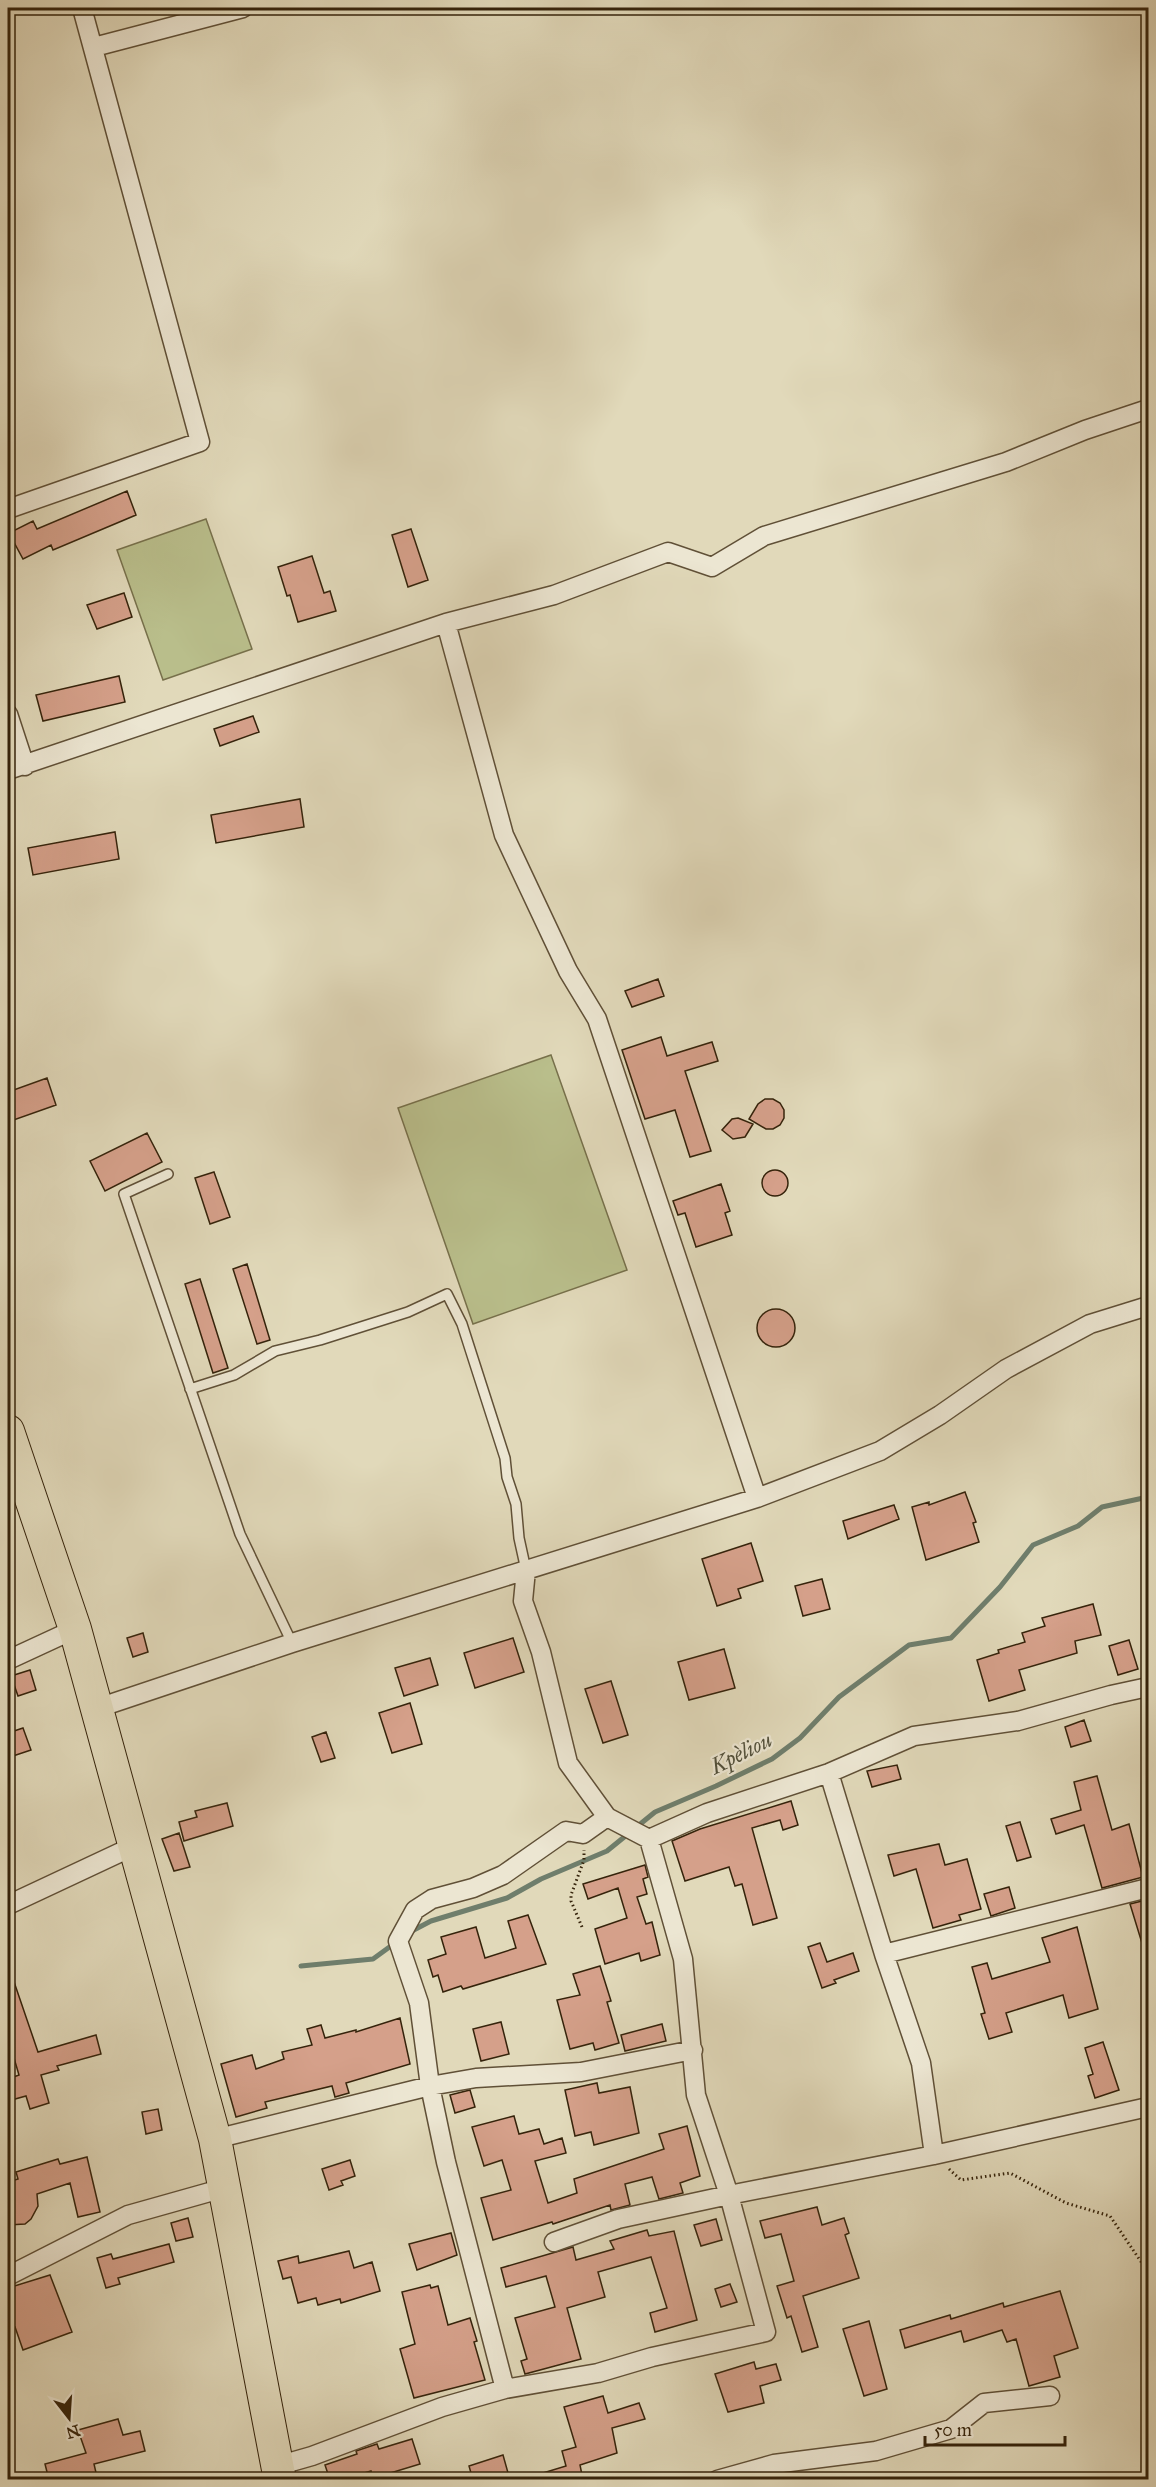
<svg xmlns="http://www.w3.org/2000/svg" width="1156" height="2487" viewBox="0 0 1156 2487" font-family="'IM FELL Great Primer',serif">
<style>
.green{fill:#b9be8b;stroke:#77704b;stroke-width:1.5}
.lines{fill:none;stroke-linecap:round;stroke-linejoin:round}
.stream{stroke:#6f7e6c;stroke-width:5}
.building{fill:#d5a08a;stroke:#35230b;stroke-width:1.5}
.lane-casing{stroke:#605037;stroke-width:12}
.street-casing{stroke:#605037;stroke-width:21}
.highway-casing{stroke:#35230b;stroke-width:34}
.path{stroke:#35230b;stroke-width:3;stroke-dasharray:1.5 3;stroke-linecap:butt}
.lane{stroke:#ece6d2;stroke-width:9}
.street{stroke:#ece6d2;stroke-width:18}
.highway{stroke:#e1d9ba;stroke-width:32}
.labels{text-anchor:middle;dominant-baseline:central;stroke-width:4.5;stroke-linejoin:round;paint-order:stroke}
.water-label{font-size:22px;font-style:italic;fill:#52503b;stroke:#ece6d2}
</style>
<rect width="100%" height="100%" fill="#e1d9ba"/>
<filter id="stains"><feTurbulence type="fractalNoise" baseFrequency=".00333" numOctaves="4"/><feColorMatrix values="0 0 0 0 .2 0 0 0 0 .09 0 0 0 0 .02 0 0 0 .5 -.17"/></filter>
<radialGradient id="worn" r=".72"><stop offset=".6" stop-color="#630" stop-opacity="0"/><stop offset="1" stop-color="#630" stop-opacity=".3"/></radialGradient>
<!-- green -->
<path class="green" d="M 206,519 L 252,649 L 163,680 L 117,550 Z
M 551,1055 L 627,1270 L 473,1324 L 398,1108 Z"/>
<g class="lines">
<!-- stream -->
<path class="stream" d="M 410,1932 L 431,1921 L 507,1898 L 541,1879 L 607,1851 L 655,1812 L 716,1786 L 772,1759 L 800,1738 L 839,1697 L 909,1645 L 951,1638 L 1000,1587 L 1033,1545 L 1078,1526 L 1102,1507 L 1148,1497
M 301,1966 L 373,1959 L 395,1943"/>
</g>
<!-- building -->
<path class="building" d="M 127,491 L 136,515 L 53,550 L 51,545 L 23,559 L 9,533 L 33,521 L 37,529 Z
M 411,529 L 428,580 L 408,587 L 392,535 Z
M 312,556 L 324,593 L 330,591 L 336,611 L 298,622 L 290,595 L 287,596 L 278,567 Z
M 124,593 L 132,617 L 97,629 L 87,605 Z
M 119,676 L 125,702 L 43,721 L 36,695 Z
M 253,716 L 259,732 L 220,746 L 214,729 Z
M 300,799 L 304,827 L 216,843 L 211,815 Z
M 115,832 L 119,859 L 33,875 L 28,848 Z
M 658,979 L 664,996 L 632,1007 L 625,991 Z
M 661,1037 L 667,1056 L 712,1042 L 718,1061 L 685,1071 L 711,1151 L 690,1157 L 675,1110 L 645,1119 L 622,1050 Z
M 47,1078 L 56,1105 L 8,1122 L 8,1092 Z
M 765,1099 L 773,1099 L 780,1103 L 784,1110 L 784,1118 L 780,1125 L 773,1129 L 766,1129 L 749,1119 L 758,1104 Z
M 738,1118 L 753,1124 L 745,1137 L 733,1139 L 722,1130 L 732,1119 Z
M 147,1133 L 162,1162 L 105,1191 L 90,1161 Z
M762 1183a13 13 0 1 1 26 0a13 13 0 1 1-26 0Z
M 214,1172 L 230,1217 L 210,1224 L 195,1178 Z
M 721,1184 L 730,1211 L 725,1213 L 732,1235 L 696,1247 L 685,1213 L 678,1215 L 673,1201 Z
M 247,1264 L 270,1340 L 257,1344 L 233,1269 Z
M 200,1279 L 228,1368 L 213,1373 L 185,1284 Z
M757 1328a19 19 0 1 1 38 0a19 19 0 1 1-38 0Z
M 965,1492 L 976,1522 L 973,1523 L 979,1542 L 926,1560 L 912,1507 L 929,1502 L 929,1505 Z
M 894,1505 L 899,1519 L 848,1539 L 843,1521 Z
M 751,1543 L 763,1581 L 738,1589 L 741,1598 L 717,1606 L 702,1559 Z
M 822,1579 L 830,1609 L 803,1616 L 795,1586 Z
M 1093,1604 L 1101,1635 L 1075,1641 L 1077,1653 L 1019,1670 L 1025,1690 L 989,1701 L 977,1660 L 999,1653 L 998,1650 L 1025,1642 L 1022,1633 L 1045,1626 L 1042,1618 Z
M 143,1633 L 148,1652 L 133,1657 L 127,1638 Z
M 513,1638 L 524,1672 L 475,1688 L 464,1653 Z
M 1129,1640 L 1138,1669 L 1118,1675 L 1109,1646 Z
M 724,1649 L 735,1688 L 689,1700 L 678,1662 Z
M 430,1658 L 438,1685 L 404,1696 L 395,1668 Z
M 30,1670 L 36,1690 L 18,1696 L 11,1676 Z
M 611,1681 L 628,1735 L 603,1743 L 585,1689 Z
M 410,1703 L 422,1744 L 392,1753 L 379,1713 Z
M 1084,1720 L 1091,1741 L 1071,1747 L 1065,1727 Z
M 23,1728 L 31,1750 L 13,1756 L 8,1733 Z
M 326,1732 L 335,1758 L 321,1762 L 312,1737 Z
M 897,1765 L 901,1779 L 872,1787 L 867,1771 Z
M 1097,1776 L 1112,1830 L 1129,1824 L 1143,1877 L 1102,1888 L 1084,1825 L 1056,1834 L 1051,1819 L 1081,1810 L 1074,1782 Z
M 791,1801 L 798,1825 L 783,1830 L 780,1820 L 752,1828 L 777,1918 L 753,1925 L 742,1884 L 735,1886 L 729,1867 L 685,1881 L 672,1841 L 700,1829 Z
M 227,1803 L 233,1826 L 184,1841 L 179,1822 L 197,1817 L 195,1811 Z
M 1020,1822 L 1031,1857 L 1017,1861 L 1006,1826 Z
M 179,1833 L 190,1867 L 174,1871 L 162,1839 Z
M 939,1844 L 945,1865 L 967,1859 L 981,1909 L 959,1915 L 961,1920 L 933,1928 L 916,1869 L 894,1876 L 888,1855 Z
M 645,1865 L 648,1877 L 643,1879 L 647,1894 L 637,1897 L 646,1924 L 652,1922 L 660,1955 L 641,1961 L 639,1953 L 605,1964 L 595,1929 L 627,1918 L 618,1888 L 588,1899 L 583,1884 Z
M 1009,1887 L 1015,1908 L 991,1916 L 984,1894 Z
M 1146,1900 L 1149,1908 L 1149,1953 L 1145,1953 L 1130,1904 Z
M 528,1915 L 546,1964 L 463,1989 L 461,1986 L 443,1992 L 438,1975 L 433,1977 L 428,1960 L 446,1954 L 441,1937 L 476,1927 L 485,1958 L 516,1948 L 508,1921 Z
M 1077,1927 L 1098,2009 L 1069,2018 L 1063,1995 L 1006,2013 L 1012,2032 L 989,2039 L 981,2014 L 985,2013 L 972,1967 L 987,1963 L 992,1979 L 1050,1962 L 1042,1938 Z
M 820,1943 L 827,1962 L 853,1953 L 859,1971 L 834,1980 L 836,1983 L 822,1988 L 808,1947 Z
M 600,1966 L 611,2001 L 607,2002 L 619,2043 L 595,2050 L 593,2043 L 570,2049 L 557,2000 L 580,1995 L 573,1974 Z
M 8,1973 L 11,1973 L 38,2052 L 96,2035 L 101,2054 L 57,2066 L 59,2070 L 41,2075 L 49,2103 L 30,2109 L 26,2096 L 8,2101 L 8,2079 L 19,2075 L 11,2048 L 8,2049 Z
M 400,2018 L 410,2064 L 346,2083 L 349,2093 L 335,2097 L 332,2086 L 265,2102 L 267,2108 L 236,2117 L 221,2064 L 252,2055 L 256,2069 L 284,2059 L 282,2052 L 312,2045 L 307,2029 L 321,2025 L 325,2038 L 356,2030 L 356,2032 Z
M 501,2022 L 509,2054 L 481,2061 L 473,2029 Z
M 662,2024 L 666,2041 L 625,2051 L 621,2035 Z
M 1103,2042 L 1119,2090 L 1095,2098 L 1088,2076 L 1093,2074 L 1085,2048 Z
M 597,2083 L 599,2093 L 630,2087 L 639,2133 L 594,2145 L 591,2132 L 575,2136 L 565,2090 Z
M 470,2090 L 475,2107 L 455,2113 L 450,2095 Z
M 158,2109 L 162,2130 L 146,2134 L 142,2112 Z
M 514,2116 L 519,2134 L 539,2129 L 544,2144 L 562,2138 L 566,2153 L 535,2161 L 548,2203 L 577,2193 L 574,2179 L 664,2149 L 659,2134 L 687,2126 L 700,2176 L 680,2183 L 683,2193 L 659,2199 L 652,2177 L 625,2184 L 630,2205 L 611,2210 L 610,2205 L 553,2224 L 552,2222 L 493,2240 L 481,2198 L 511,2190 L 502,2160 L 484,2166 L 472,2127 Z
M 87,2157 L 100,2212 L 78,2217 L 70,2183 L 37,2194 L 38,2206 L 31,2219 L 25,2224 L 8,2225 L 8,2182 L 18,2179 L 16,2172 L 58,2159 L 60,2164 Z
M 350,2160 L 355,2176 L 341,2181 L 343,2185 L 329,2190 L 322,2169 Z
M 817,2207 L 822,2225 L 844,2218 L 849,2233 L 845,2235 L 859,2278 L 803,2296 L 818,2347 L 802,2352 L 791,2316 L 787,2318 L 777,2286 L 794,2281 L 781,2234 L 765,2238 L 760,2221 Z
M 188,2218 L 193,2237 L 176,2241 L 171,2223 Z
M 716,2219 L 722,2240 L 701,2246 L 694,2225 Z
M 647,2230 L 649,2236 L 674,2231 L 697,2320 L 655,2332 L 650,2313 L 667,2308 L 651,2257 L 598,2272 L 605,2297 L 567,2308 L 581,2359 L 525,2374 L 521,2361 L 527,2359 L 515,2318 L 555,2307 L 546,2276 L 506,2287 L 501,2268 L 573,2247 L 576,2260 L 614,2249 L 610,2241 Z
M 451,2233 L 457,2255 L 417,2270 L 409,2244 Z
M 169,2244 L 174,2262 L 118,2278 L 120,2284 L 106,2288 L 97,2258 L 111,2254 L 113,2259 Z
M 349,2251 L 354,2268 L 372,2262 L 380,2291 L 341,2303 L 340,2299 L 318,2305 L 316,2298 L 298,2303 L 291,2277 L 283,2279 L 278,2261 L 298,2256 L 299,2263 Z
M 50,2275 L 72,2332 L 23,2350 L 15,2327 L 8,2329 L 8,2288 Z
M 730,2284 L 737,2302 L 721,2307 L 715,2289 Z
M 430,2285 L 431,2288 L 438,2286 L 448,2325 L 470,2318 L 477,2341 L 474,2342 L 485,2380 L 414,2398 L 400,2349 L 415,2344 L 402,2292 Z
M 1060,2291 L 1078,2348 L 1054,2356 L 1060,2377 L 1029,2386 L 1016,2339 L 1007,2342 L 1002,2330 L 964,2342 L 961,2331 L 905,2348 L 900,2330 L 950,2315 L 951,2319 L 1003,2303 L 1004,2307 Z
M 869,2321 L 887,2389 L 864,2396 L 843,2329 Z
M 754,2362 L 756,2369 L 776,2364 L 781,2380 L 760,2386 L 764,2403 L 728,2412 L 715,2374 Z
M 603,2396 L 608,2413 L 639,2403 L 645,2419 L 612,2428 L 617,2453 L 580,2465 L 583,2480 L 534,2480 L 533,2476 L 566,2466 L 562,2451 L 576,2447 L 564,2407 Z
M 118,2419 L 123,2435 L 140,2431 L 145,2451 L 94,2464 L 97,2477 L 86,2480 L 49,2480 L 45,2464 L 86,2453 L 78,2430 Z
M 412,2439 L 420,2464 L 387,2474 L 388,2477 L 379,2480 L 374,2480 L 371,2471 L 341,2480 L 330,2480 L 325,2465 L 357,2454 L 356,2451 L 377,2444 L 379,2449 Z
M 503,2455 L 510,2480 L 473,2480 L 469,2466 Z"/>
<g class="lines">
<!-- lane casing -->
<g class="lane-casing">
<path id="lane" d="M 168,1174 L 124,1194 L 240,1534 L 292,1643
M 190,1389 L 234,1375 L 275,1351 L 320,1340 L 408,1312 L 447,1294 L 462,1324 L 505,1458 L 507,1477 L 516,1504 L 519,1538 L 526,1570"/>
</g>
<!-- street casing -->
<g class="street-casing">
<path id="street" d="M 94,47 L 243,8
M 8,509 L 200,442 L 82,8
M 446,623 L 504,835 L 568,971 L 597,1019 L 757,1498
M 8,714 L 25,766
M 8,770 L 446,623 L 554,595 L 668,552 L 712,567 L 764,536 L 1006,462 L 1085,430 L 1148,409
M 8,1660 L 75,1629
M 95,1709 L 292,1643 L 757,1498 L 880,1451 L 940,1415 L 1006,1369 L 1090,1324 L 1148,1306
M 829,1773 L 884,1954 L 921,2063 L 934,2155
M 649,1839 L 707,1813 L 829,1773 L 914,1736 L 1018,1721 L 1111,1695 L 1148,1687
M 8,1905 L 136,1845
M 884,1954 L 1148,1888
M 215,2139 L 430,2086 L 476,2078 L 581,2072 L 693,2050
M 554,2242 L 618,2219 L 729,2195 L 934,2155 L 1148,2107
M 8,2276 L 128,2215 L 224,2188
M 505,2389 L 446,2162 L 430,2086 L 419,2003 L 398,1941 L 415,1910 L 432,1899 L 473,1888 L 503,1875 L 566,1831 L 583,1834 L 607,1817
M 277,2466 L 312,2456 L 442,2407 L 505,2389 L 598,2373 L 652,2357 L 766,2332 L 729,2195 L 696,2095 L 683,1959 L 649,1839 L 607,1817 L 568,1763 L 541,1652 L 523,1601 L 526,1570
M 717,2480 L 774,2464 L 876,2451 L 951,2429 L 984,2403 L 1050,2396"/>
</g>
<!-- highway casing -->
<g class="highway-casing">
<path id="highway" d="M 8,1431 L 75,1629 L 215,2139 L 280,2480"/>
</g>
<!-- path -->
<path class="path" d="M 582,1927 L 571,1901 L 571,1895 L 584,1860 L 584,1850
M 949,2169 L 961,2180 L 1010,2173 L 1066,2203 L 1110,2216 L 1148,2272"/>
<!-- lane -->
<use href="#lane" class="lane"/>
<!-- street -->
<use href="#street" class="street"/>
<!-- highway -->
<use href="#highway" class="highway"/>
</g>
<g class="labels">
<!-- water labels -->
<g class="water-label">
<text transform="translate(741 1753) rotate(-27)">Kpèliou</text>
</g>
</g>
<!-- margin -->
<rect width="1156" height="2487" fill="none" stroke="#e1d9ba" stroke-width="30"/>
<rect x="9" y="9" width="1138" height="2469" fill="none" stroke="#35230b" stroke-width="3"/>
<rect x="15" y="15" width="1126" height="2457" fill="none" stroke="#35230b" stroke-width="1.5"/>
<!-- north arrow -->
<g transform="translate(69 2418) rotate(163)" stroke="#ece6d2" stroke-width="4.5" paint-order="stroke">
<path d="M0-4.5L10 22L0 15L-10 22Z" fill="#35230b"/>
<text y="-9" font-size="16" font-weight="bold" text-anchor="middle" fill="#35230b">N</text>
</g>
<!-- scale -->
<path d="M925 2436v9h140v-9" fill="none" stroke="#35230b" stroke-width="3"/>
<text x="934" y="2436" font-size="18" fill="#35230b" stroke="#ece6d2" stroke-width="4.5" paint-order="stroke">50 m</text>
<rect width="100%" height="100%" filter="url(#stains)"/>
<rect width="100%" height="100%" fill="url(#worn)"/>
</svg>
